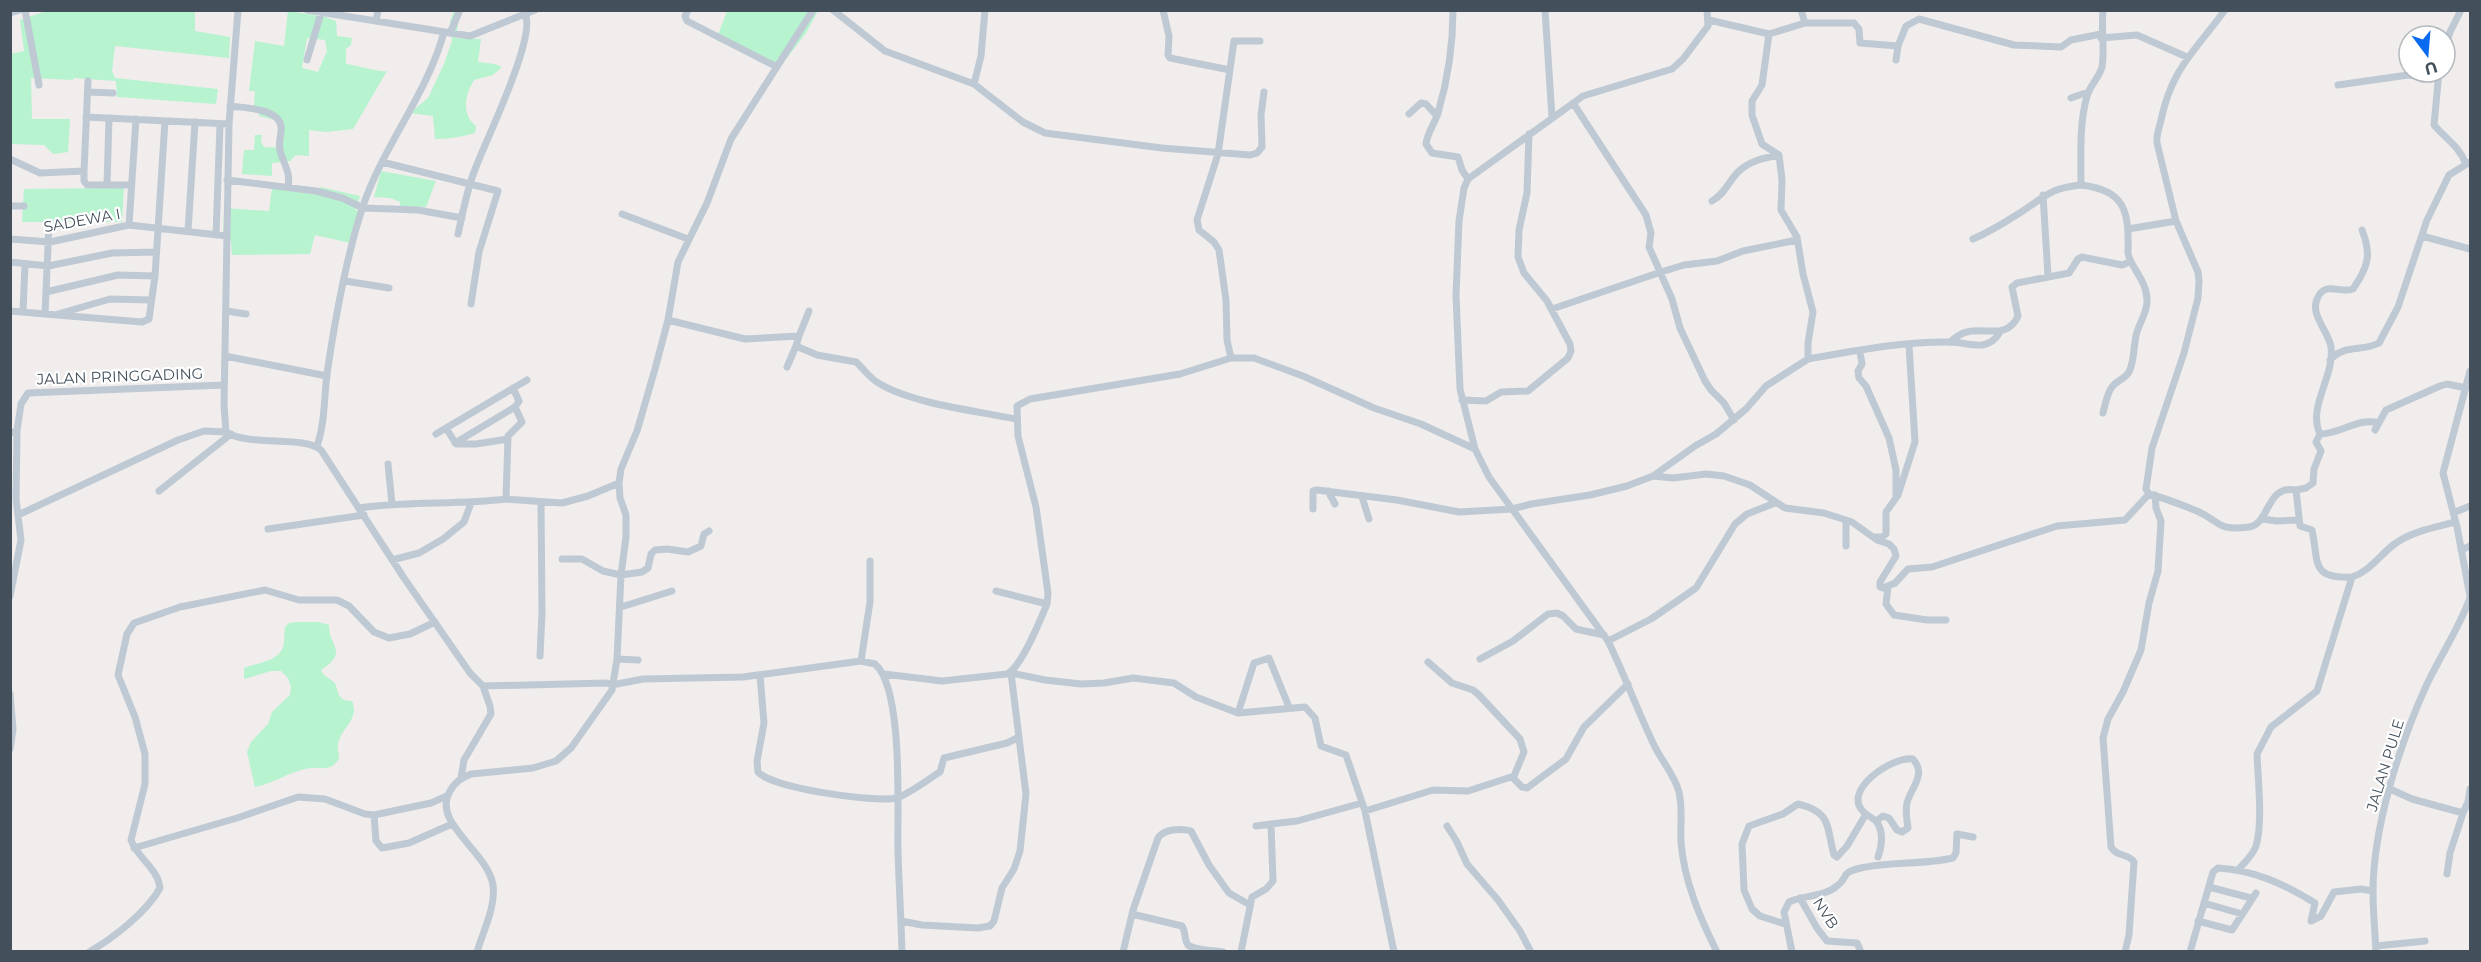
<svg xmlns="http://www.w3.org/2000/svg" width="2481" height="962" viewBox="0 0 2481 962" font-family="Montserrat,sans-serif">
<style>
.green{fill:#b6f3ce;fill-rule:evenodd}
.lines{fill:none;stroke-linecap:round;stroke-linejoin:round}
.minor{stroke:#bec9d4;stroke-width:7}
.labels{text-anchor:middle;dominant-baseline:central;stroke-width:4.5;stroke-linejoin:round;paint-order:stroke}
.street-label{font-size:15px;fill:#43505c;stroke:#fff}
</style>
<rect width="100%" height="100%" fill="#f0edec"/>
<!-- green -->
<path class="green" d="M 46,11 L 195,11 L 195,31 L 230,37 L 229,58 L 115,46 L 112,71 L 115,78 L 218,89 L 216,104 L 117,97 L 116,81 L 73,78 L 73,80 L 31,78 L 32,119 L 70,119 L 68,152 L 53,154 L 44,145 L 11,144 L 10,54 L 24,51 L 20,20 Z
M 288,11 L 326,17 L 336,21 L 337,36 L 352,38 L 351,45 L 346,49 L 346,64 C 357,65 380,73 387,71 L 353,129 L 326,132 L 309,130 L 309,156 L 296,155 L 290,161 L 272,163 L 272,176 L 242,174 L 244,150 L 254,150 L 255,135 L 262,135 L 261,142 L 264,147 L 282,148 L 284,122 L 259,116 L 259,108 L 254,106 L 255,91 L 249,91 L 255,41 L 284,46 ZM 307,38 L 325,40 L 327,51 L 318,72 L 302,68 Z
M 454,11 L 463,11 L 459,18 L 456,38 L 481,39 L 478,62 L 495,64 L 502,67 L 493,75 L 474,80 C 465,95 461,114 476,126 L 475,133 C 461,137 449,139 435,139 L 433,116 L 410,113 L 428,98 L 444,64 L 452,41 L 450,21 Z
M 727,11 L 818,11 L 806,33 L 780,67 L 716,40 Z
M 381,171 L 436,181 L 426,207 L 400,206 L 400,202 L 390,198 L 374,197 Z
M 320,187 L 360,196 L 355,210 L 359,211 L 350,243 L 315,235 L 310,254 L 232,255 L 231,240 L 223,239 L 224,208 L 269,211 L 272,188 L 318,195 Z
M 124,188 L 122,222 L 22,222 L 24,189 Z
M 298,622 L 318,622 L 329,625 C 328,646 350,651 321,670 L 323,674 L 335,683 C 339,694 338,701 352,701 C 360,719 341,728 338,744 C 337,748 339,754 339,759 C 330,772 323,767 310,768 C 290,771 275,783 255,787 L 247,752 L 251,742 L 268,724 L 272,712 L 290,695 L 291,687 L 288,678 L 281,671 L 271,671 L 244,679 L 244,668 C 256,663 278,662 283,647 C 285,641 284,633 285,627 L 289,623 Z"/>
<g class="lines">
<!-- minor -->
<path class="minor" d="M 25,10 L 39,85
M 238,10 L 229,124 L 224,405 L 226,432 C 249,447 304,435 321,450 L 404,578 L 470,673 L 483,686 L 607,683 L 612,685 L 643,679 L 743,677 L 861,661 L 875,664 C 904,689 897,812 898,851 C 899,884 901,918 902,952
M 307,10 L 470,36 L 535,10
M 688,10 L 685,16 L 687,21 L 777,67
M 833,10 L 885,51 L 974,84 L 1023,122 L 1045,133 L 1162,148 L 1250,155 L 1257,153 L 1262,147 L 1261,115 L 1264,92
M 1163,10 L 1169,36 L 1168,55 L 1170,58 L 1230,70
M 1453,10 C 1453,46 1448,79 1438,113 C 1435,123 1427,133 1426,144 L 1432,153 L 1458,157 L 1462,170 L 1468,179
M 1545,10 L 1552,118
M 1707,10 L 1708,26 L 1683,59 L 1672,69 L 1583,96 L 1468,179 L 1464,188 L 1459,221 L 1456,295 L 1460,389 L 1475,449 L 1489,477 L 1608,641 C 1625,676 1638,712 1655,747 C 1662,761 1675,776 1679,792 C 1683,809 1680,826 1681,842 C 1684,881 1700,918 1717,952
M 2225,10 C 2195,51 2172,68 2161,120 C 2159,129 2156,134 2157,143 L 2176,221 L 2198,272 L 2199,281 L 2198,298 L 2184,353 L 2152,448 L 2146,489 L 2149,494 C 2165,498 2182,505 2197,511 C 2222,522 2216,531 2249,527 C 2270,524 2266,484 2296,490
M 10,13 L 20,10
M 1709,20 L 1769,34
M 376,21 L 378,10
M 1805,23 L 1854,23 L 1859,29 L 1860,43 L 1898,46 L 1906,26 L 1919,19 L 2014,45 L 2061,47 L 2071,40 L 2101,34
M 450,33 L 460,10
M 2101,38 L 2137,35 L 2187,57
M 2445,49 L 2450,32 L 2461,10
M 307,60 L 321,13
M 1896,60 L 1898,46
M 2439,72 L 2434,125 C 2446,139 2459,146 2466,164
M 974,84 L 981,56 L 985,10
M 2338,85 L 2408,75 L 2437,79
M 88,92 L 113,93
M 2071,98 L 2088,92
M 1573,103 L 1646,215 L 1651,233 L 1649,247 L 1672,299 L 1680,328 L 1705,381 L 1711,390 L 1724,403 L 1734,420
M 230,106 C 244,108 278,108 281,126 C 282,134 278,142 280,150 C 283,164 291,171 288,187
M 1409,114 L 1421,103 L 1426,104 L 1437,116
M 86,117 L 229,124
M 10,159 L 40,173 L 84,171 L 84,181 L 87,185 L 131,185
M 382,162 L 498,191 L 479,252 L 471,304
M 84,171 L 88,81
M 227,180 L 316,191 L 342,198 L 363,208 L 418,210 L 462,218
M 107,185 L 109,118
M 2081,185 C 2126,190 2129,212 2128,252 C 2128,265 2148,280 2147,302 C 2147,312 2140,322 2137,332 C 2133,345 2135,360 2129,372 C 2125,379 2116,381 2112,387 C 2107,393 2105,405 2103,413
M 2043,195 L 2048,276
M 1712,201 C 1725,194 1728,182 1738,172 C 1749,161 1764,158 1779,155
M 10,206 L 24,206
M 622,214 L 688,239
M 129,225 L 136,119
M 2128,229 L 2176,221
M 188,231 L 195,122
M 458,234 C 463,212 467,188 476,167 C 486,140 537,36 525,14
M 216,235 L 220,124
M 2422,236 L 2470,249
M 10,239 L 50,242 L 129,225 L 227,236
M 1973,239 C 1989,232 2004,223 2018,214 C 2044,198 2048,188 2081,185 C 2081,156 2079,124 2087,96 C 2090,85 2099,78 2102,67 C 2105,51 2101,28 2103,10
M 10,262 L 48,266 L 112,253 L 156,252
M 345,281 L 389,288
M 46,292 L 118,275 L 155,276
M 1552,309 L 1661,272 L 1684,265 L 1717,261 L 1743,251 L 1797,240
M 10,311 L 45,314 L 49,224
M 226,311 L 246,314
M 23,312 L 25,264
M 45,314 L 142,322 L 149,319 L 155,276 L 165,121
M 58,314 L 110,299 L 151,300
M 668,320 L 745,339 L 799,336 L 796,346 L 817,355 L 856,362 C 864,369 869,378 880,384 C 914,404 977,411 1016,419
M 799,336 L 809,311
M 1950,342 C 1955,338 1960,333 1967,332 C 1986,327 2007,340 2018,316 L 2012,287 L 2017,283 L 2069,273 L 2078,259 L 2082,257 L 2122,265 L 2130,262
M 1860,352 L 1862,364 L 1858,371 L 1859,378 L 1866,386 L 1889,438 L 1896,470 L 1896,496
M 225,356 L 327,376
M 1231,358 L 1227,340 L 1226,300 L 1219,250 L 1214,242 L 1199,230 L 1197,220 L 1218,154 L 1234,41 L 1260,41
M 1808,359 C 1854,351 1904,341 1950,342 C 1960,342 1972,346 1982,345 C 1990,344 1996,339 2000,332
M 2330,360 C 2344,344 2362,352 2379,343 L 2398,307 L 2427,220 L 2449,175 L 2470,162
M 787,367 L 796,346
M 2470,371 L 2443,473 L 2457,527 L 2470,596
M 1462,400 L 1486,401 L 1501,392 L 1528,391 L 1568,358 L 1571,351 L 1570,344 L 1547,301 L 1524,273 L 1518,257 L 1519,230 L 1527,193 L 1529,134
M 515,407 L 522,422 L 508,436 L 506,499 L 562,503 L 588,496 L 619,483
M 446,428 L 456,444 L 476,444 L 508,439
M 2375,430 L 2386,410 L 2440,386 L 2447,384 L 2466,388
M 10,433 L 17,431 L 21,404 L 28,393 L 224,385
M 436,434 L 527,380
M 2320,434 C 2307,407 2335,376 2331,347 C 2329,332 2310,315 2317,299 C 2325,280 2339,294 2353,289 C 2368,267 2372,255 2362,230
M 455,443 L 515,407 L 519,401 L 513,388
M 317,446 C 325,423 324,398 327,374 C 335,319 345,262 362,209 C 382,147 427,95 444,32
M 388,464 L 392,504
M 1653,476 L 1695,446 L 1716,434 L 1746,409 L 1766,386 L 1808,359 L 1808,343 L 1813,312 L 1803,274 L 1797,237 L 1781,210 L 1782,180 L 1779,155 L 1762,144 L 1752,115 L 1752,101 L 1762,85 L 1769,34 L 1805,23 L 1801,10
M 159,491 L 231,434
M 1328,491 L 1335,504
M 1362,497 L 1369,519
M 359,508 C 408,501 457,505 506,499
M 1313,509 L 1313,491 L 1317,490 L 1397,500 L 1459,512 L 1512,509 L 1531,504 L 1590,495 L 1627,486 L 1653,476 L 1673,478 L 1706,474 L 1724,476 L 1750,485 L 1785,508 L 1824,513 L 1852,522 L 1877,540 L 1889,544 L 1894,549 L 1896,556 L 1880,582 L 1880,587 L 1883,588 L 1895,583 L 1908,569 L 1932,567 L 2057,526 L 2125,520 L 2149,494
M 2453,513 L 2470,506
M 18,515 L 178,440 L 204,431 L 226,432
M 2263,519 L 2276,521 L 2298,520
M 1846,520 L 1846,546
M 268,529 L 364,515
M 1875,537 L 1882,537 L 1886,534 L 1886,512 L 1898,495 L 1915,442 L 1909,345
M 2461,550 L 2470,546
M 562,559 L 582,559 L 603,571 L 621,575 L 642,572 L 648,568 L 651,554 L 655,550 L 667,549 L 688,552 L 701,546 L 704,534 L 709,531
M 392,560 L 419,553 L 443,539 L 464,522 L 471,503
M 2352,577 C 2310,579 2319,562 2312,530 L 2300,526 L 2296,490 L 2306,488 L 2313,483 L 2314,469 L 2321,451 L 2316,442 L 2320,434 C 2341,434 2358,417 2379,423
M 1888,587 L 1886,604 L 1894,615 L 1927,620 L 1946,620
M 996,591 L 1047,604
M 10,596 L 21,540 L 16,499 L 17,431
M 621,607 L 672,591
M 1608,641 L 1651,619 L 1696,588 L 1735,524 L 1747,514 L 1775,503
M 540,656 L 542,613 L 541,502
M 617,659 L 638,660
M 1480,659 L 1513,641 L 1548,614 L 1557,613 L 1563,616 L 1576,629 L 1604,635
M 861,661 L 870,602 L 870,561
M 884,674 L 942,681 L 1007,674 C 1022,667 1040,620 1047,604 L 1048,593 L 1036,507 L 1018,436 L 1017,406 L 1030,399 L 1180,374 L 1231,358 L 1254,358 L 1303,376 L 1374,408 L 1421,424 L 1475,449
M 760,675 L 764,723 L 757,761 L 758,772 C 771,788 876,803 896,798 C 906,796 930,778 940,772 L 944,758 L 1007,743 L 1019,737
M 10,694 L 13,729 L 10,749
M 1289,707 L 1269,658 L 1254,663 L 1238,713 L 1305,707 L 1315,718 L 1321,746 L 1346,755 L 1365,811 L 1394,952
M 1512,777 L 1522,787 L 1527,788 L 1566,759 L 1584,727 L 1628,684
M 461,778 L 464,760 L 491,714 L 490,706 L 483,686
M 2390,789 L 2412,799 L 2463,813 L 2450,853 L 2447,874
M 1365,811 L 1433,790 L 1468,791 L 1514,776 L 1524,752 L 1520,739 L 1479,695 L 1473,690 L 1452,683 L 1428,662
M 2463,813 L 2468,802 L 2470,789
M 374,815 L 376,841 L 382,848 L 409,843 L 452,824
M 1876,821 C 1884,831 1882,846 1878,857
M 1256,826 L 1271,824
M 1447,826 L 1457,842 L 1467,864 L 1498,900 L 1520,931 L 1531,952
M 134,848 L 237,818 L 298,797 L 325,799 L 365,814 L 374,815 L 431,803 L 447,796
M 2239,869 C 2245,862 2253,855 2256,846 C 2263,823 2258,779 2257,754 L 2271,727 L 2317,691 L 2352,577 C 2371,571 2380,554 2396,543 C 2413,531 2436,527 2455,522
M 2209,887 L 2251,898
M 1800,898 L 1817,928 L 1827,941 L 1857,943 L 1861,952
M 2204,903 L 2242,914
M 1132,914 L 1182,926 C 1186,932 1184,940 1188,945 C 1195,951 1214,950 1223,952
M 901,921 L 922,925 L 978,928 L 990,926 L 994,921 L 1002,888 L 1014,869 L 1020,851 L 1026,794 L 1011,673 L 1045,680 L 1081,684 L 1104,683 L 1133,678 L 1174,683 L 1196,697 L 1238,713
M 2198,921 L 2232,930 L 2256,893
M 1785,924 L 1760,916 L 1752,909 L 1744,890 L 1742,844 L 1749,826 L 1783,814 L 1798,804 C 1832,812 1826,826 1834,855 L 1837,857 L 1847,846 L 1866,814 C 1838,793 1891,756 1913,759 C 1927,775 1911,787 1907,803 C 1905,812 1907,819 1908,828 L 1902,832 L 1897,830 L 1889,818 L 1883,816 L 1876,821 L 1866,814
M 2376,946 L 2425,941
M 89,952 C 112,939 147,912 160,888 C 158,868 137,858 131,840 L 145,784 L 145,754 L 135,717 L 118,675 L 127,634 L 134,623 L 180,607 L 265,590 L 299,600 L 337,600 L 349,606 L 374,632 L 389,638 L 410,634 L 435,622
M 477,952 C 483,931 496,907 493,885 C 487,850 431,823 450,791 C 455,782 461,778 471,774 L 533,768 L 556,761 L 571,748 L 612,690 L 617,659 L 621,575 L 626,537 L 626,515 L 620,498 L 619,483 L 621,469 L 637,431 L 655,369 L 668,320 L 678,262 L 707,203 L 731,139 L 813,10
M 1123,952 L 1133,910 L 1158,838 C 1164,829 1181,828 1191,831 L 1209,865 L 1229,893 L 1250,905
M 1241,952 L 1252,897 L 1266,889 L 1273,881 L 1271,824 L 1297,821 L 1362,803
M 1792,952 L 1784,912 L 1789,902 C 1804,895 1824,897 1837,886 C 1850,876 1839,873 1861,868 C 1892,861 1923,865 1953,858 L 1956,853 L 1957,834 L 1973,837
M 2125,952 L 2129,935 L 2134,862 C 2129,853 2116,857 2111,847 L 2103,738 L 2108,719 L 2123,692 L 2141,650 L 2149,603 L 2158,571 L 2161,521 L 2156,508 L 2155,495
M 2190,952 L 2213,872 L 2218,868 C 2254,870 2284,884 2315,903 L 2311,921 L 2321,916 L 2334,892 L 2361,889 L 2373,891
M 2376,952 C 2375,932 2373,912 2373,892 C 2373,827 2400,743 2427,684 C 2441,655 2459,628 2470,598"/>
</g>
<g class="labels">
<!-- street labels -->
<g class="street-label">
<text transform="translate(82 220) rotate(-10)">SADEWA I</text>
<text transform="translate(120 376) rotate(-2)">JALAN PRINGGADING</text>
<text transform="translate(2385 765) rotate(-73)">JALAN PULE</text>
<text transform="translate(1826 913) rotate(57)">NVB</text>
</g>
</g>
<!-- border -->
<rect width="2481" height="962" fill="none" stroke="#43505c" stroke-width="24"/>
<!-- north arrow -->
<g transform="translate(2427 54) rotate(164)"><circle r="28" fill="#ffffff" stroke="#b4b9be" stroke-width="1.5"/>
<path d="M0-4.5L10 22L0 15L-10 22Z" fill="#076af0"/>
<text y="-9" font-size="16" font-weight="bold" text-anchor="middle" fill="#43505c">U</text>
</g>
</svg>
